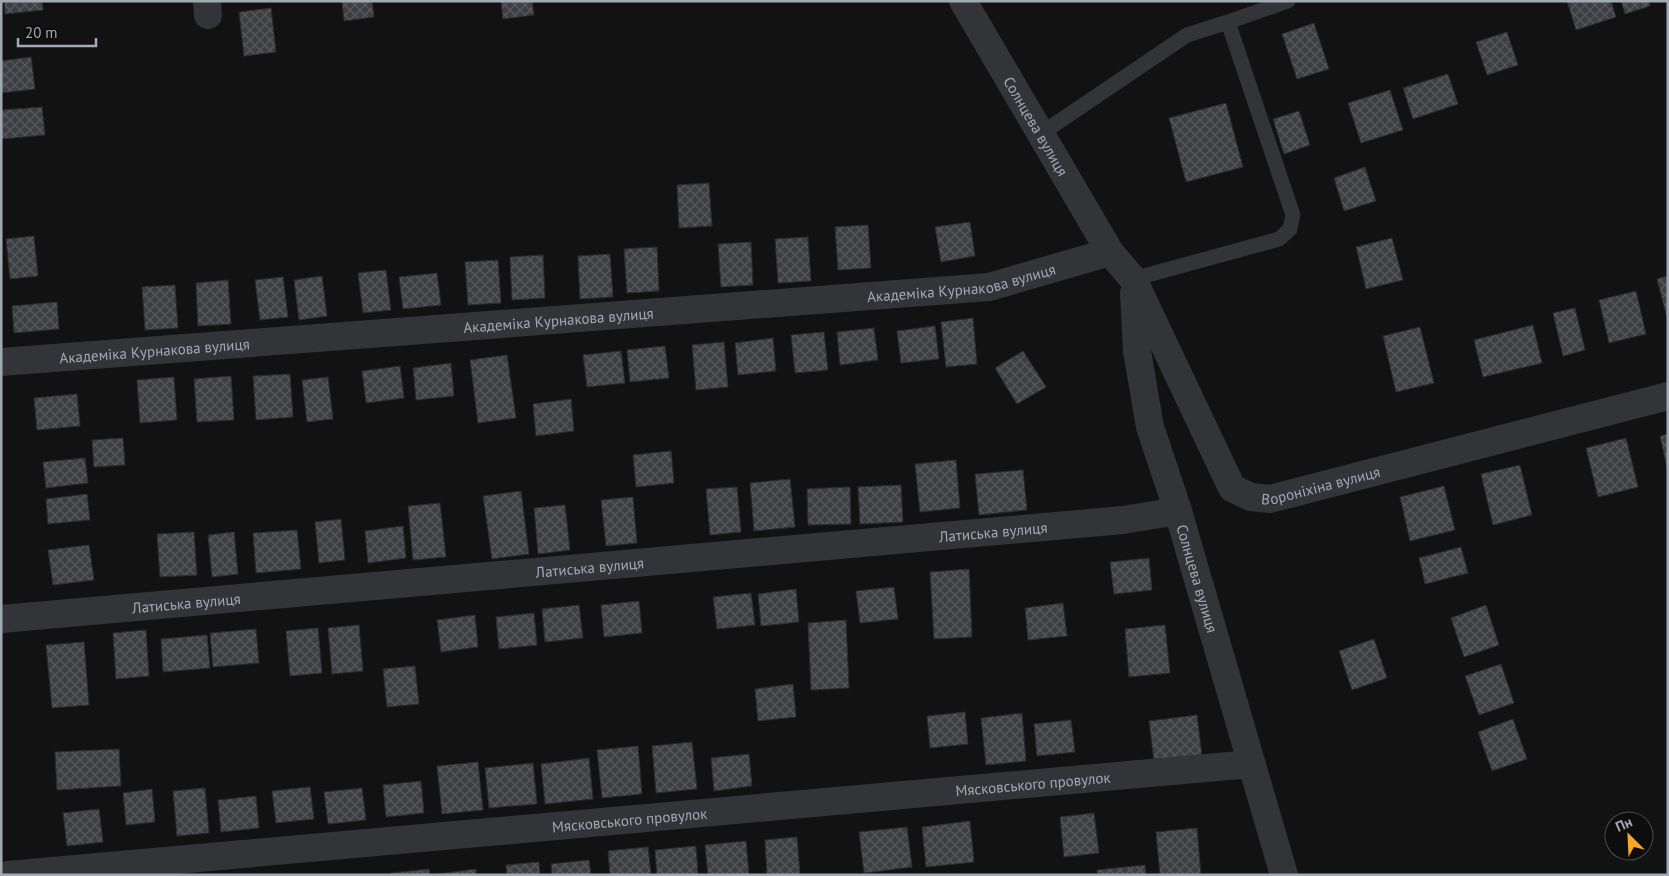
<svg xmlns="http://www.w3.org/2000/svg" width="1669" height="876" viewBox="0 0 1669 876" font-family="'PT Sans',sans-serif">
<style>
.building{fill:url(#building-cross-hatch);stroke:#2c2c2f}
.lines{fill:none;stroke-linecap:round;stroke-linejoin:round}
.lane{stroke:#333438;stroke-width:15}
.street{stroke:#333438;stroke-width:28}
.labels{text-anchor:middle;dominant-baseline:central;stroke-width:4;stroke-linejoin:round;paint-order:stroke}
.street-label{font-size:15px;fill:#a3a9b4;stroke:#0d0d0e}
</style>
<defs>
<pattern id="building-cross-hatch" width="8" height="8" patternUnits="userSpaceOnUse" patternTransform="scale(1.25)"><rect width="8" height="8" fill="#3e3f43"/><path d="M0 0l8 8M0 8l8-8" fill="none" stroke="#57585c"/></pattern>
</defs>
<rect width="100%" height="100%" fill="#121213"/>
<!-- building -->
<path class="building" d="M 4,1 L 42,1 L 43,10 L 5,14 Z
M 342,1 L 372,1 L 374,17 L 344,21 Z
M 501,1 L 532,1 L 534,15 L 503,19 Z
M 1567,1 L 1611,1 L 1616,17 L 1576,30 Z
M 1621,1 L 1649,1 L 1650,6 L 1625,14 Z
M 271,8 L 276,52 L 244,56 L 239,12 Z
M 1314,23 L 1329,69 L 1297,79 L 1282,34 Z
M 1507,32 L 1518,65 L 1487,75 L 1476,42 Z
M 31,57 L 35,89 L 1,93 L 1,61 Z
M 1448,74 L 1458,104 L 1413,119 L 1403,88 Z
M 1390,90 L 1403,130 L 1361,143 L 1348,103 Z
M 1226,103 L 1243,167 L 1186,182 L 1169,118 Z
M 42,107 L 45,135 L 1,139 L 1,110 Z
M 1299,111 L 1310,145 L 1284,154 L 1273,119 Z
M 1365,167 L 1376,201 L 1344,211 L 1334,178 Z
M 709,183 L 712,226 L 679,228 L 677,185 Z
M 970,222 L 975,256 L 941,262 L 935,227 Z
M 868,225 L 871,268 L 838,270 L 835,227 Z
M 34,236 L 38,276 L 10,279 L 6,239 Z
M 808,237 L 811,281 L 778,283 L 775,239 Z
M 1392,238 L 1403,280 L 1366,289 L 1356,247 Z
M 751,242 L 753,285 L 721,287 L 718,244 Z
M 657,247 L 659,291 L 627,293 L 624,249 Z
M 610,254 L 613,297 L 580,299 L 578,256 Z
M 543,255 L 545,298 L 512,300 L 510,257 Z
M 498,260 L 501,303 L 468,305 L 465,262 Z
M 386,270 L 391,310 L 363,313 L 358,273 Z
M 437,273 L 441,305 L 403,309 L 399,277 Z
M 322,276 L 327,316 L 299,320 L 294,280 Z
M 1668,276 L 1668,322 L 1657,279 Z
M 283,277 L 288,317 L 260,320 L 255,280 Z
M 228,280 L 231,324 L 198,326 L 196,283 Z
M 175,285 L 178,328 L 145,330 L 142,287 Z
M 1636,291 L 1646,334 L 1609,343 L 1599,300 Z
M 57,302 L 59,329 L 14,333 L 12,306 Z
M 1575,308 L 1585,350 L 1563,356 L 1553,313 Z
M 973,318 L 977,364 L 946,367 L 941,322 Z
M 1533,325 L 1542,363 L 1483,377 L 1474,340 Z
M 935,326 L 939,359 L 901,363 L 897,331 Z
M 1420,327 L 1434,383 L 1396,392 L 1383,336 Z
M 874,328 L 878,360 L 840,365 L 837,332 Z
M 824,332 L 828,370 L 795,373 L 791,335 Z
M 773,338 L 776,371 L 738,375 L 735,343 Z
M 724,342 L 728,387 L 696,390 L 692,345 Z
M 665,346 L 669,378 L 630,382 L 627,350 Z
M 621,351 L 625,383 L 587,387 L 583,355 Z
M 1023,351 L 1046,387 L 1017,404 L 995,368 Z
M 507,355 L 516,418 L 478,423 L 470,360 Z
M 451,363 L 454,396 L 416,400 L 413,368 Z
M 400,366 L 404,398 L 366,403 L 362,371 Z
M 290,374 L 293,417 L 256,420 L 253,376 Z
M 231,376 L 234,420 L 197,422 L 194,379 Z
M 174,377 L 177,420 L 140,423 L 137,380 Z
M 328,377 L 333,419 L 307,422 L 302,380 Z
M 77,394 L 80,426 L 37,430 L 34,398 Z
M 571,399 L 574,431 L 536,436 L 533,404 Z
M 1668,434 L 1668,468 L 1667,468 L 1660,436 Z
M 123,438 L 125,465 L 94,467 L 92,440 Z
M 1626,438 L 1638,487 L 1598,497 L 1586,448 Z
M 671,451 L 674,483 L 636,487 L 633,455 Z
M 85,458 L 88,483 L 46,488 L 43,462 Z
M 956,460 L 960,508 L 920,512 L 915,464 Z
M 1520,465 L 1532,515 L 1493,525 L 1481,474 Z
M 1023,470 L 1027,510 L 979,515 L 975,474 Z
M 790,479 L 795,527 L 754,531 L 750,483 Z
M 901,485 L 903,522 L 860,524 L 858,487 Z
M 1444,486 L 1455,530 L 1410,541 L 1400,497 Z
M 737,487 L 741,532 L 710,535 L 706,489 Z
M 850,487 L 851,524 L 808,525 L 807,489 Z
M 521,491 L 529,554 L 492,559 L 483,496 Z
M 87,494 L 90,520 L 48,524 L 46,499 Z
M 633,497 L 637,543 L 606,546 L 601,500 Z
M 440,503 L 446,557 L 413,560 L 408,506 Z
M 565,505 L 570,550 L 538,554 L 534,508 Z
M 341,519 L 345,560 L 319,563 L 315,522 Z
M 403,526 L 406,558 L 368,563 L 365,531 Z
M 297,530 L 301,569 L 256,573 L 253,533 Z
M 194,532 L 197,575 L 160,577 L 157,534 Z
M 234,532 L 238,574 L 212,577 L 208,535 Z
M 89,545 L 94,580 L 53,585 L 48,550 Z
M 1461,547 L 1468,573 L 1425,584 L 1419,558 Z
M 1149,558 L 1152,590 L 1114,594 L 1110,562 Z
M 969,569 L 972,637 L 934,639 L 930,572 Z
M 894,587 L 898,619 L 860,623 L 856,591 Z
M 796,589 L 799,622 L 761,626 L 758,594 Z
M 751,593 L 755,625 L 717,629 L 713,597 Z
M 639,601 L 642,633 L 604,637 L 601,605 Z
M 1063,603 L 1067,636 L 1028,640 L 1025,608 Z
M 579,605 L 583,638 L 545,642 L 542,609 Z
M 1486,605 L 1499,645 L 1464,657 L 1451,618 Z
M 534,613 L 537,645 L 499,649 L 496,617 Z
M 475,615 L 478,647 L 441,652 L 437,620 Z
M 846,620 L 849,688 L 811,690 L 808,623 Z
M 359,625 L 363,671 L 332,674 L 328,628 Z
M 1165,625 L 1170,673 L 1129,677 L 1125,629 Z
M 318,628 L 322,673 L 290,676 L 286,631 Z
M 256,629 L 259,663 L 213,667 L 210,633 Z
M 146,630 L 149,676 L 116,679 L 113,633 Z
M 207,635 L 210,668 L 163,672 L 161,639 Z
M 1374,639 L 1387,678 L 1352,690 L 1339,651 Z
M 84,642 L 89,705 L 52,708 L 46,645 Z
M 1501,664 L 1514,703 L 1479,715 L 1465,676 Z
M 415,666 L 419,704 L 387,707 L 383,669 Z
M 793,684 L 796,717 L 758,721 L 755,689 Z
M 965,712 L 968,744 L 930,748 L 927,716 Z
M 1022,713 L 1026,761 L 986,765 L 981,718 Z
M 1197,715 L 1202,756 L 1154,761 L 1149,721 Z
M 1513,719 L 1527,759 L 1492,771 L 1478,732 Z
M 1071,720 L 1075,752 L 1037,756 L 1034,724 Z
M 692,742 L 697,789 L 656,793 L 652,746 Z
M 638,746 L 642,794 L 602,798 L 597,750 Z
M 119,749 L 121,786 L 57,790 L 55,752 Z
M 749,754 L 752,786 L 714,791 L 711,758 Z
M 589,758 L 593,799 L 545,804 L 541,764 Z
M 478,762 L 483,810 L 442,814 L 437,766 Z
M 533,763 L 537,804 L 489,808 L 485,768 Z
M 421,781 L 424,813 L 386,817 L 383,785 Z
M 310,787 L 314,819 L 276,823 L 272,791 Z
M 205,788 L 209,833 L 177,836 L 173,791 Z
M 362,788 L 366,820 L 328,824 L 324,792 Z
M 152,789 L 155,822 L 126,825 L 123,793 Z
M 256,796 L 259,828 L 221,832 L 218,800 Z
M 99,809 L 103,842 L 67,846 L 63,813 Z
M 1094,813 L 1099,853 L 1064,857 L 1060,817 Z
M 970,821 L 974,862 L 926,867 L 922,827 Z
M 907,827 L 912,867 L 864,873 L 859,832 Z
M 1197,828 L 1201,875 L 1160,875 L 1156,832 Z
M 797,837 L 800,875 L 767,875 L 765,840 Z
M 746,841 L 749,875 L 708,875 L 705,845 Z
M 696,846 L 698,875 L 657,875 L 655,850 Z
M 648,847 L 651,875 L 610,875 L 608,851 Z
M 589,860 L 591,875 L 552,875 L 551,864 Z
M 539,862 L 540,875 L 507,875 L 506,865 Z
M 1145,865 L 1146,875 L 1098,875 L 1097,870 Z
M 429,869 L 430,875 L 391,875 L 391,873 Z
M 476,869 L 476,875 L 438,875 L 438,874 Z"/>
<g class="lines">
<!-- lane -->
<path class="lane" d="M 1228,22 L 1288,1
M 1042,133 L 1187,35 L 1228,22 L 1293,215 L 1290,229 L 1279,239 L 1133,279"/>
<!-- street -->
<g class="street">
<path d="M 207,1 L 208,15"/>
<path id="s1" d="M 963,1 L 1110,252 L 1133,279 L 1232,488 L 1251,497 L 1270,499 L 1668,396"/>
<path id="s2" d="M 1134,293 L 1137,351 L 1150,427 L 1178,511 L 1284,875"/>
<path id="s3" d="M 1,362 L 989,287 L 1110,252"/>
<path id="s4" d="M 1,619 L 1123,520 L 1178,511"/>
<path id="s5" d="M 8,875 L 1251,764"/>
</g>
</g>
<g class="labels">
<!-- street labels -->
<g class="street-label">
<text stroke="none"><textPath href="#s1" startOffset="145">Солнцева вулиця</textPath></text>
<text stroke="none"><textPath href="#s3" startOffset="964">Академіка Курнакова вулиця</textPath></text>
<text stroke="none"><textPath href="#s3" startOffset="559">Академіка Курнакова вулиця</textPath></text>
<text stroke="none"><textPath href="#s3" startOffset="154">Академіка Курнакова вулиця</textPath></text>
<text stroke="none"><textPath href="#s1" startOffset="650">Вороніхіна вулиця</textPath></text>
<text stroke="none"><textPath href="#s4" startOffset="996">Латиська вулиця</textPath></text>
<text stroke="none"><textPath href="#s4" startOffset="591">Латиська вулиця</textPath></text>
<text stroke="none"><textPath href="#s2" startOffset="294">Солнцева вулиця</textPath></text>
<text stroke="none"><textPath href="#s4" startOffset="186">Латиська вулиця</textPath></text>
<text stroke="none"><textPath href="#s5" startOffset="1029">Мясковського провулок</textPath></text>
<text stroke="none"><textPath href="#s5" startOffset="624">Мясковського провулок</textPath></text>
</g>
</g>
<!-- border -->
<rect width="1669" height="876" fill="none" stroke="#a3a9b4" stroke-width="5"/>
<!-- north arrow -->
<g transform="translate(1629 836) rotate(336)"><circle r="24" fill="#0d0d0e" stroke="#494b50"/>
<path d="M0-4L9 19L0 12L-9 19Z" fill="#f4a729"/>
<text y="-8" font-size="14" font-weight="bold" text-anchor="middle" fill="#a3a9b4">Пн</text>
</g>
<!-- scale -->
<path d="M18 38v8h78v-8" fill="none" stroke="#a3a9b4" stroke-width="2.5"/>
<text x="25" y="38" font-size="15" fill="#a3a9b4" stroke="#0d0d0e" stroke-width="4" paint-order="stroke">20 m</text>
</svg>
